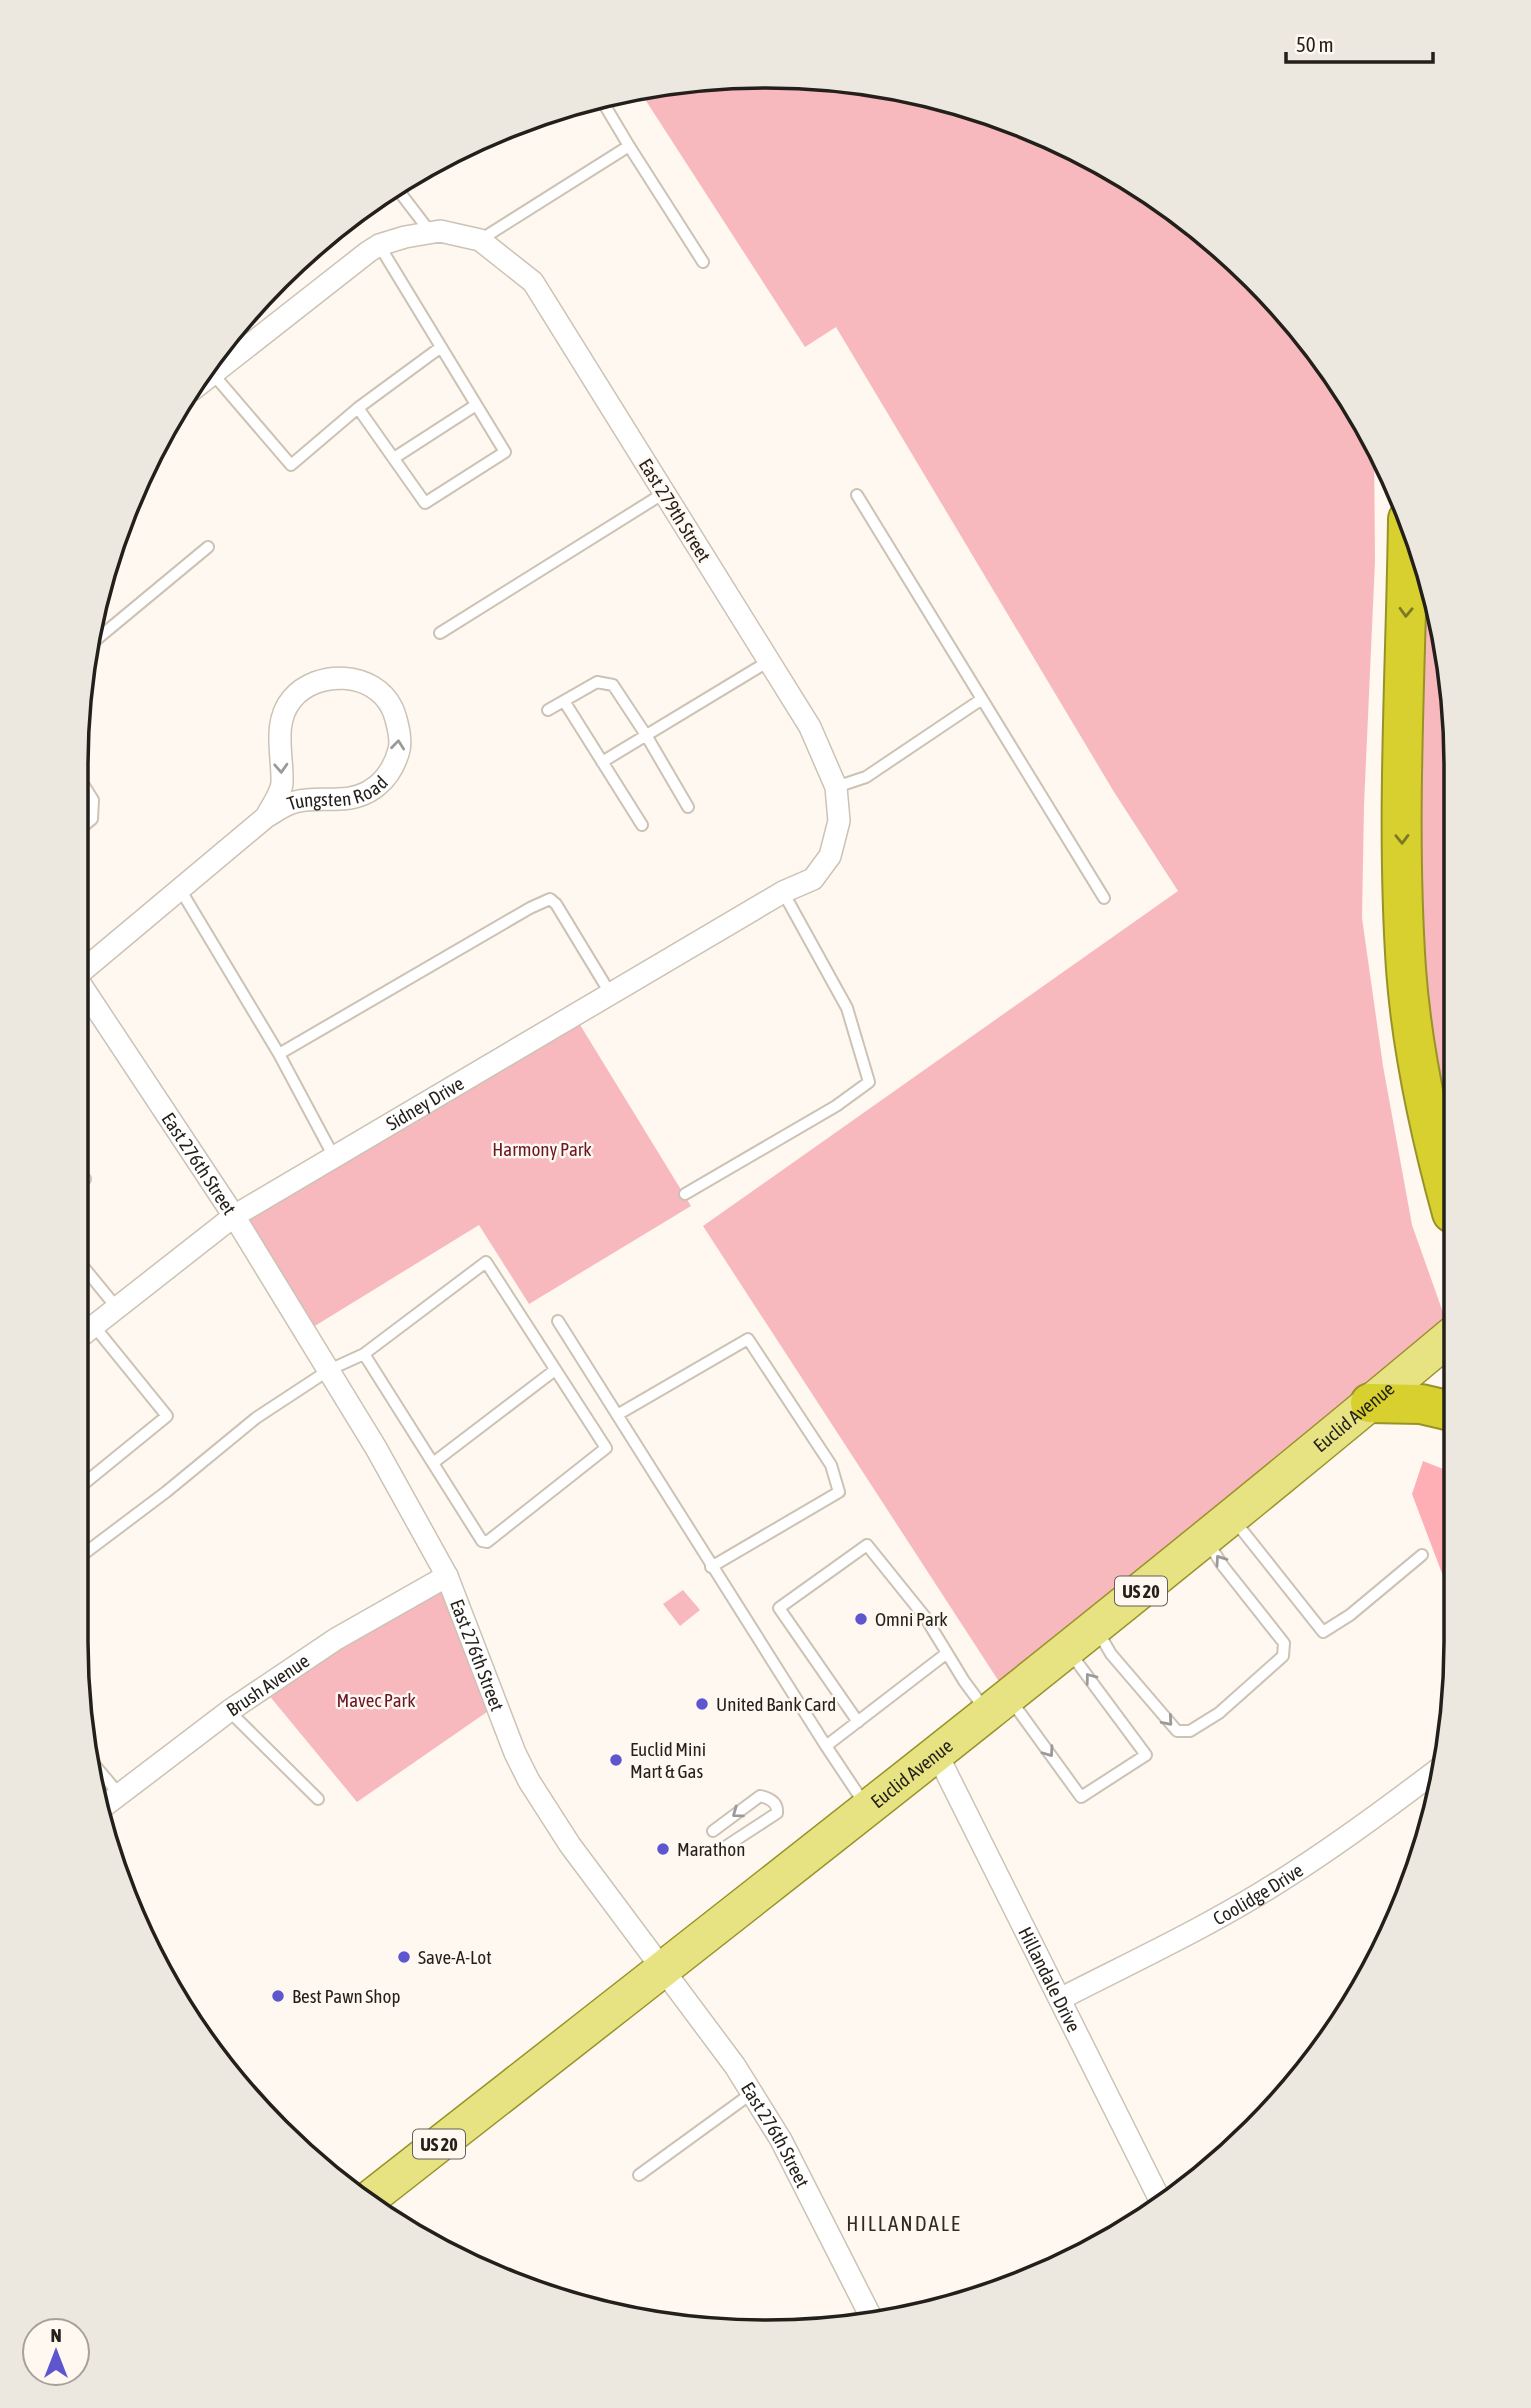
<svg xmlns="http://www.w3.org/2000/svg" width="1531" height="2408" viewBox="0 0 1531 2408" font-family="'Asap Condensed',sans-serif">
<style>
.green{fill:#f7b9bd}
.forest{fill:#feafb6}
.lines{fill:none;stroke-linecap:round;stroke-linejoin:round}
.lane-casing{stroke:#ccc2b5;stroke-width:14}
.street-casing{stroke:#ccc2b5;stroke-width:24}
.primary-casing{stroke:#989228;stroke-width:38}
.highway-casing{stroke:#989228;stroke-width:42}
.lane{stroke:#fff;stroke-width:10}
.street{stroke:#fff;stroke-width:21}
.primary{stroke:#e7e382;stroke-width:35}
.highway{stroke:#d7d02f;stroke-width:38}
.oneway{stroke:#7d7824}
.oneway2{stroke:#9c9a98}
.poi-dot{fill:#5d56ce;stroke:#fef8f0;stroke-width:2.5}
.labels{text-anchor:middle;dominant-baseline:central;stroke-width:5;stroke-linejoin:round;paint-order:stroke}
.shield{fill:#fef8f0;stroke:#65605a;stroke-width:2}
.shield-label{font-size:18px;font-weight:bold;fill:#231f1a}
.street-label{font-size:19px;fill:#231f1a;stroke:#fef8f0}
.park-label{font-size:19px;fill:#6a1628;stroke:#fef8f0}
.poi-label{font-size:19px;fill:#231f1a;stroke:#fef8f0;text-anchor:start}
.neighbourhood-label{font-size:21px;letter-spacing:2px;fill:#332b20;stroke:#fef8f0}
.rim{fill:none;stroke:#231f1a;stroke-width:3.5}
</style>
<rect width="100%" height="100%" fill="#fef8f0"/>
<!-- green -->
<path class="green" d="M 811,77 L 945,99 L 1071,147 L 1186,218 L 1285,311 L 1363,421 L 1374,443 L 1375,561 L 1364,805 L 1362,918 L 1383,1066 L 1412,1225 L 1451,1335 L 1009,1697 L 703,1226 L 1178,891 L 1114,792 L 836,327 L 805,347 L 639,90 L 676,81 Z
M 1419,544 L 1454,720 L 1452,1161 L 1423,1019 L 1416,895 Z
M 574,1015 L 691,1206 L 529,1304 L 479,1225 L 305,1332 L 234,1216 Z
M 447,1576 L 497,1705 L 357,1802 L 263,1688 Z
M 683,1590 L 700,1610 L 680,1626 L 663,1604 Z"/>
<!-- forest -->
<path class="forest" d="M 1423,1461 L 1443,1469 L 1451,1479 L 1450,1604 L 1443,1576 L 1412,1494 Z"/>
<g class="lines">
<!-- lane casing -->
<g class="lane-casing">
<path id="lane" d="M 629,146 L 703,262
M 395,186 L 431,233
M 480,240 L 629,146 L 601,99
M 232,330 L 246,348
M 213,374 L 291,465 L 358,408 L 425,503 L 505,452 L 379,245
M 358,408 L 441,347
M 394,458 L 476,405
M 857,495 L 982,699
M 440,633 L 664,493
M 91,644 L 208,547
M 564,701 L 642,825
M 548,710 L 597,682 L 613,685 L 646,735 L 688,807
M 602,762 L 769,661
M 81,781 L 93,800 L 92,819 L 81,828
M 836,787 L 866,777 L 982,699 L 1104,898
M 180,889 L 279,1054 L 530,908 L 550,899 L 556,904 L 610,993
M 279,1054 L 334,1157
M 81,1182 L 85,1179
M 685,1194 L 836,1106 L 869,1082 L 847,1008 L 783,892
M 81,1264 L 117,1308
M 558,1321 L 826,1746
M 617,1415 L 748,1339 L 831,1465 L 839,1492 L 711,1567
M 433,1463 L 555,1370
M 81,1486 L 167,1416 L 94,1326
M 1234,1520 L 1323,1632 L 1350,1615 L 1422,1555
M 81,1556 L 166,1492 L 256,1418 L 329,1370 L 364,1354 L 486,1262 L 606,1448 L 487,1542 L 482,1541 L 364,1354
M 1097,1630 L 1111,1654 L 1177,1731 L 1190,1731 L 1219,1713 L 1283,1656 L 1284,1643 L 1223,1566 L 1207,1541
M 1010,1699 L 1081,1797 L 1146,1755 L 1071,1654
M 229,1711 L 318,1799
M 858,1722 L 779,1608 L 867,1545 L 925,1617 L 947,1653
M 87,1756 L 119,1794
M 864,1803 L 826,1746 L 947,1653 L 964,1681 L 984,1708
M 713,1831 L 760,1796 C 769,1798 778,1802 777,1813 L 725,1847
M 639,2175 L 752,2093"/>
</g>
<!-- street casing -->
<g class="street-casing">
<g id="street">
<path id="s1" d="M 81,972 L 266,817 C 275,812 285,804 295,802 C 309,798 323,800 338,799 C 369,799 391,780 399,750 C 401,742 399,731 397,723 C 396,719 394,712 392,708 C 374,671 317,669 292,699 C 272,723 283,755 282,783 C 281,794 271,807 266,817"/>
<path id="s2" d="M 81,985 L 234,1216 L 376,1448 L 447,1576 L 515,1753 L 529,1781 L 570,1845 L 735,2066 L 781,2140 L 874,2323"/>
<path id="s3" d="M 81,1336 L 234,1216 L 783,892 L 813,879 L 830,856 L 839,821 L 836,787 L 810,727 L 533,282 L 480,240 L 440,231 L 405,237 L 379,245 L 368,252 L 192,390"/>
<path id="s4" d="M 937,1754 L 1163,2206"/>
<path id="s5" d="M 99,1810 L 229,1711 L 336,1639 L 447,1576"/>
<path id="s6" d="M 1060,1999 C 1136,1960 1214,1924 1285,1878 C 1339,1844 1390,1806 1441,1767"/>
</g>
</g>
<!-- primary casing -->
<g class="primary-casing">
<g id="primary">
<path id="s7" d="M 364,2203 C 729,1917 1096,1633 1452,1335"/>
</g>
</g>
<!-- highway casing -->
<g class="highway-casing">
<path id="highway" d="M 1408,519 C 1406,669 1396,819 1406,969 C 1412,1052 1430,1133 1452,1213
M 1370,1403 L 1421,1404 L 1451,1411"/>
</g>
<!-- lane -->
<use href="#lane" class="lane"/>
<!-- street -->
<use href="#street" class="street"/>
<!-- primary -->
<use href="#primary" class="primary"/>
<!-- highway -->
<use href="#highway" class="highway"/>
</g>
<!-- one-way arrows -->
<defs><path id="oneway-chevron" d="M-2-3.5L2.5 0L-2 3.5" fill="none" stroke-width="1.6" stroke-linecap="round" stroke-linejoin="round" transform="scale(1.75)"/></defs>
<g class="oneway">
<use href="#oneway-chevron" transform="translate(1406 612) rotate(92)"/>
<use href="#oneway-chevron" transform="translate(1402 839) rotate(89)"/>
</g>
<g class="oneway2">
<use href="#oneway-chevron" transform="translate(398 745) rotate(-84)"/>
<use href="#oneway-chevron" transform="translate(281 768) rotate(87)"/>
<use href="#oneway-chevron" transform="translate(1220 1560) rotate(-125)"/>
<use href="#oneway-chevron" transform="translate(1090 1678) rotate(-127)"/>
<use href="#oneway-chevron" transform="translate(1168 1721) rotate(49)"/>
<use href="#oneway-chevron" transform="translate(1049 1752) rotate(54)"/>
<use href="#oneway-chevron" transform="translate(737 1813) rotate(144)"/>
</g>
<!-- markers -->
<g class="poi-dot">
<circle cx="861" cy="1619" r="7"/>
<circle cx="702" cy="1704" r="7"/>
<circle cx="616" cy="1760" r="7"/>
<circle cx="663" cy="1849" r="7"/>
<circle cx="404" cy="1957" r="7"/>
<circle cx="278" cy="1996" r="7"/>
</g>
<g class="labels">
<!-- shield labels -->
<g class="shield">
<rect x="1115" y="1576.5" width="52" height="29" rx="5"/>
<rect x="413" y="2129.5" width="52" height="29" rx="5"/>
</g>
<g class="shield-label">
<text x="1141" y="1591">US 20</text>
<text x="439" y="2144">US 20</text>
</g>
<!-- street labels -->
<g class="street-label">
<text transform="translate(675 510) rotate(58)">East 279th Street</text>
<text stroke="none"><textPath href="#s1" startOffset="318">Tungsten Road</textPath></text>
<text stroke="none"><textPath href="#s3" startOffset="416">Sidney Drive</textPath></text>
<text stroke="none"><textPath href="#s2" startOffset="214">East 276th Street</textPath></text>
<text stroke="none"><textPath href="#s7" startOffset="1264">Euclid Avenue</textPath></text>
<text stroke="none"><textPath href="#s2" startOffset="780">East 276th Street</textPath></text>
<text stroke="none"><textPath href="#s5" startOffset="210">Brush Avenue</textPath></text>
<text stroke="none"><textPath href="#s7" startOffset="696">Euclid Avenue</textPath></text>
<text stroke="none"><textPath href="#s6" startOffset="224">Coolidge Drive</textPath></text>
<text stroke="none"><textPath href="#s4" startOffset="252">Hillandale Drive</textPath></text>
<text stroke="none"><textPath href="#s2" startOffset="1348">East 276th Street</textPath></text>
</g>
<!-- park labels -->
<g class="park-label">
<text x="542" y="1149">Harmony Park</text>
<text x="376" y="1700">Mavec Park</text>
</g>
<!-- poi labels -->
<g class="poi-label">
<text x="875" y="1619">Omni Park</text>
<text x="716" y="1704">United Bank Card</text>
<text x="630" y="1749">Euclid Mini<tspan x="630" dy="22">Mart &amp; Gas</tspan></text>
<text x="677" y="1849">Marathon</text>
<text x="418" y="1957">Save-A-Lot</text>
<text x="292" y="1996">Best Pawn Shop</text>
</g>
<!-- neighbourhood labels -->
<g class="neighbourhood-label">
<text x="904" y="2223">HILLANDALE</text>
</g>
</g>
<!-- crop -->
<path d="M0 0H1531V2408H0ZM766 88H766A678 678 0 0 1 1444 766V1642A678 678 0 0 1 766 2320H766A678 678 0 0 1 88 1642V766A678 678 0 0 1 766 88Z" fill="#ece7df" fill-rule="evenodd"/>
<path class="rim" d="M766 88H766A678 678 0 0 1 1444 766V1642A678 678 0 0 1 766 2320H766A678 678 0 0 1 88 1642V766A678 678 0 0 1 766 88Z"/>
<!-- north arrow -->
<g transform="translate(56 2352)"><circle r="33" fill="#fef8f0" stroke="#a6a19a" stroke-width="2"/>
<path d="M0-5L12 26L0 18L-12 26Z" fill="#5d56ce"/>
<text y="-10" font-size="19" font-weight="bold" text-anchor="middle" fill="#231f1a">N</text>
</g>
<!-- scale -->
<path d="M1286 52v10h147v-10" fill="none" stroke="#231f1a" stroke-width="3.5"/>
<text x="1296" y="52" font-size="21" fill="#231f1a" stroke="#fef8f0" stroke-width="5" paint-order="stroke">50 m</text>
</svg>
